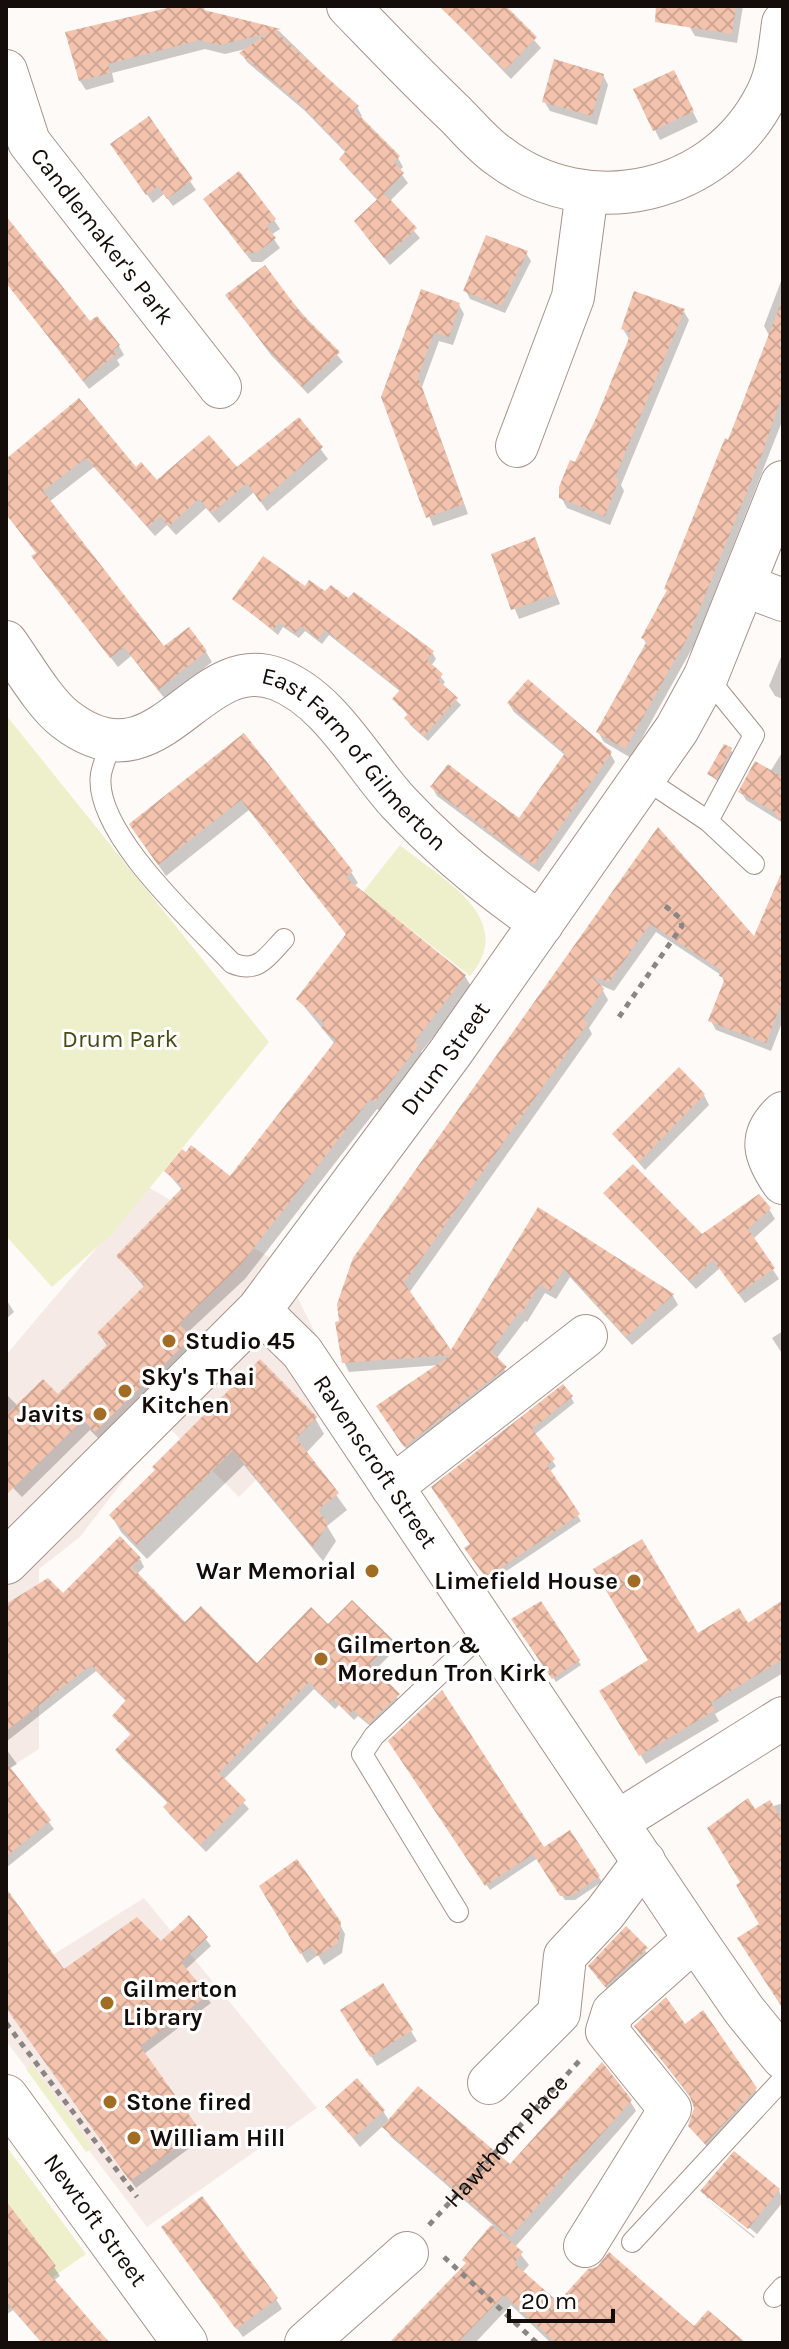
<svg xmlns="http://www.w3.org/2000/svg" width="789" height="2349" viewBox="0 0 789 2349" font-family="Karla,sans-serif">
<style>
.built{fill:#f6eae6}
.green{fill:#eef0cc}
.shadow{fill:#0003;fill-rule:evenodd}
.building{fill:url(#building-cross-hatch)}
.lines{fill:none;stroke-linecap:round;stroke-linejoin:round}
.service-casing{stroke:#a6938a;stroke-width:22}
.minor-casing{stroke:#a6938a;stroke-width:44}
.secondary-casing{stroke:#a6938a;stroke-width:46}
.primary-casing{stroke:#a6938a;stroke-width:46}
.path{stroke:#8b8683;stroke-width:5;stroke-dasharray:6 6;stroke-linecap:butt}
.service{stroke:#fff;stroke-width:20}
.minor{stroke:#fff;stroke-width:42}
.secondary{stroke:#fff;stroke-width:44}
.primary{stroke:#fff;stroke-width:44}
.poi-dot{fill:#a16d25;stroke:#fff;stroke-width:3}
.labels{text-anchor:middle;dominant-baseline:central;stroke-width:6;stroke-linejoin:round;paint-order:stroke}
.street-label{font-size:24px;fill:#140d0a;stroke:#fff}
.park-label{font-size:24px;fill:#494b14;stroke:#fff}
.poi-label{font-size:24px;font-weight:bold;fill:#140d0a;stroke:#fff;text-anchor:start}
</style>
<defs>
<pattern id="building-cross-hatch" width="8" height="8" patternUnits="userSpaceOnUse" patternTransform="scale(2)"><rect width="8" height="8" fill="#f3c3ad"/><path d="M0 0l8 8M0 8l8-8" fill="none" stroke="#cfa694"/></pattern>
</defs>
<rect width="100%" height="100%" fill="#fefaf8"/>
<!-- built -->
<path class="built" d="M 148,1187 L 281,1264 L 327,1357 L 347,1387 L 239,1497 L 166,1425 L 80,1537 L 39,1569 L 39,1749 L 6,1770 L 6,1355 Z
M 144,1898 L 317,2108 L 147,2227 L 6,2041 L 6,1984 Z"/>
<!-- green -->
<path class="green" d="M 6,715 L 269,1042 L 113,1233 L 52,1287 L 6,1236 Z
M 400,845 C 441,879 519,918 470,976 L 363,892 Z
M 32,2065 L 93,2148 L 86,2152 L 26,2069 Z
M 6,2146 L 86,2254 L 6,2310 Z"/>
<!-- shadow -->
<path class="shadow" d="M 182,6 L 203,6 L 206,13 L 279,31 L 357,107 L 362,116 L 360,119 L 398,158 L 403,167 L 399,171 L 408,183 L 389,202 L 420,238 L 390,265 L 365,235 L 378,201 L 347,168 L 341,159 L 347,154 L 304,110 L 247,62 L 242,54 L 250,48 L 225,54 L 205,49 L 112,73 L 114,82 L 86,90 L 80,81 Z
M 440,6 L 504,6 L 541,48 L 511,79 Z
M 693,6 L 743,6 L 737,43 L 695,36 L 689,26 Z
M 603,75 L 608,85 L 597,125 L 550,111 L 544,101 Z
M 678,82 L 698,122 L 660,140 L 655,130 Z
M 148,119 L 196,190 L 173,206 L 164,194 L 153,203 L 118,153 Z
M 211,209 L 274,220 L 280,229 L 271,235 L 280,248 L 262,262 L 252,262 Z
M 6,219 L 90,324 L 119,346 L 124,355 L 117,360 L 120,365 L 89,389 L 6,282 Z
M 526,253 L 531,261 L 505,313 L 470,299 L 466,291 Z
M 264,268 L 343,362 L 308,394 L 271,355 L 233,304 Z
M 783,276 L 783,419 L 694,645 L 631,758 L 604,742 L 598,732 L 647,645 L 643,638 L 668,592 L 666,589 L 730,442 L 770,337 L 764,326 Z
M 422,292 L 459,305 L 464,314 L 453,345 L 439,341 L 422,387 L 468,514 L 433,526 L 383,397 Z
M 683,310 L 689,320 L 621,485 L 624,491 L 610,525 L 567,508 L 561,497 L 599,417 L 629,339 L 623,329 Z
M 79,401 L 135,470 L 157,483 L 237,470 L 299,420 L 328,459 L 267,511 L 254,492 L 219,523 L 206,508 L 176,535 L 167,525 L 155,536 L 94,467 L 49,502 L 164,649 L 206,652 L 212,662 L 165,699 L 131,656 L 118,667 L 40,567 L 38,554 L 6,514 L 6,461 Z
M 534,540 L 560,604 L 519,619 L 493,555 Z
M 305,588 L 432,652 L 436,659 L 431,666 L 445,682 L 442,686 L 461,705 L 428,741 L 410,725 L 407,719 L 409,716 L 394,699 L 401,692 L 329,635 L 322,644 L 305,631 L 299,638 L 283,627 L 278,635 L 234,599 Z
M 783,652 L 783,699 L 775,696 L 769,686 Z
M 509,704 L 610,753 L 615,762 L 539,872 L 437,796 L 432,787 L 519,821 L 566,756 L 514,712 Z
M 244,736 L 351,872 L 358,883 L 354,886 L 465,976 L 472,988 L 421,1052 L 425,1058 L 382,1112 L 377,1109 L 245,1279 L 186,1334 L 197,1350 L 103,1443 L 90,1430 L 22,1497 L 6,1481 L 6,1394 L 18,1406 L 58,1397 L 108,1347 L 99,1334 L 145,1288 L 119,1257 L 182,1190 L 166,1171 L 230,1179 L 335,1044 L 298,999 L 347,935 L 249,810 L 166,876 L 138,836 Z
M 731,750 L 733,754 L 718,782 L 710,774 Z
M 783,751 L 783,823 L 746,800 L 741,792 L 770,772 Z
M 658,830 L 755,940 L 783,889 L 783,1020 L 771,1051 L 716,1030 L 711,1021 L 725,984 L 721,975 L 656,932 L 614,991 L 600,985 L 608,1000 L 589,1028 L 592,1034 L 409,1293 L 451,1354 L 538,1210 L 673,1296 L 678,1305 L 632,1345 L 570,1277 L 556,1299 L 545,1293 L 527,1322 L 525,1321 L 496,1359 L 511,1378 L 411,1456 L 384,1416 L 440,1365 L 349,1372 L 344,1362 L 341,1323 Z
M 704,1095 L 709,1105 L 645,1170 L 615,1135 Z
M 606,1194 L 702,1236 L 769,1209 L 775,1219 L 753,1239 L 779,1279 L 745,1303 L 720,1268 L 696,1289 Z
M 6,1299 L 14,1312 L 6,1319 Z
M 783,1331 L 783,1355 L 772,1338 Z
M 571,1397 L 574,1403 L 534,1435 L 556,1466 L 549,1472 L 581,1521 L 490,1582 L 470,1554 L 472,1545 L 437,1493 Z
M 315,1418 L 324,1434 L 306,1453 L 347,1510 L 327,1526 L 336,1541 L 323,1561 L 244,1465 L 147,1559 L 121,1532 L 112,1516 L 157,1471 Z
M 140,1559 L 144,1567 L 136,1575 L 185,1625 L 257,1666 L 328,1627 L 391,1641 L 396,1649 L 374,1671 L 402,1703 L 374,1729 L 358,1716 L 354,1720 L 339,1705 L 335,1709 L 314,1689 L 223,1780 L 249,1809 L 206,1852 L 170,1815 L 165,1808 L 169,1804 L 122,1758 L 118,1751 L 132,1736 L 114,1716 L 127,1702 L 96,1671 L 6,1742 L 6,1606 L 63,1595 Z
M 540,1603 L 581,1665 L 556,1682 L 514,1619 Z
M 783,1603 L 783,1673 L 715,1714 L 719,1721 L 646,1764 L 601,1691 L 698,1636 L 747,1625 Z
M 6,1749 L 17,1764 L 9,1769 L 54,1829 L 6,1868 Z
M 395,1749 L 543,1850 L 569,1832 L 602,1882 L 575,1900 L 565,1900 L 538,1858 L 490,1890 Z
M 783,1803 L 783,1990 L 762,1924 L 743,1883 L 755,1812 Z
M 262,1887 L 339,1923 L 345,1934 L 342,1953 L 324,1965 L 318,1955 L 307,1963 Z
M 6,1889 L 63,1971 L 161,1943 L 189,1918 L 211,1946 L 185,1970 L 211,2003 L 144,2054 L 203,2138 L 136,2188 L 14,2018 L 6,1985 Z
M 626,1928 L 652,1959 L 612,1995 L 590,1967 Z
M 383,1985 L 417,2041 L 377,2066 L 343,2010 Z
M 636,2026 L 685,2027 L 755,2089 L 763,2103 L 714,2156 L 690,2125 L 696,2108 L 693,2101 Z
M 630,2101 L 636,2111 L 515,2247 L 529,2265 L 522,2273 L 558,2305 L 694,2329 L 743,2343 L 551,2343 L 511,2305 L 475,2343 L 391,2343 L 467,2264 L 465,2260 L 493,2225 L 391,2137 L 384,2125 L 360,2147 L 328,2107 L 383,2111 L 390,2122 L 510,2167 Z
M 779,2190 L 783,2202 L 754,2238 L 709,2201 L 703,2191 ZM 708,2194 L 757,2234 L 755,2237 L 708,2200 Z
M 6,2204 L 54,2267 L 60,2276 L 53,2281 L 107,2343 L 42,2343 L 13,2310 L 6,2315 Z
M 169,2237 L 276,2299 L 282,2309 L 243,2337 Z"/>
<!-- building -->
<path class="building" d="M 176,6 L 203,6 L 204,10 L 281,29 L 275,31 L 359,106 L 354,110 L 400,156 L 394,162 L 404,173 L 378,199 L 339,159 L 346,151 L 297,101 L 239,53 L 268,33 L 219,45 L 199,40 L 108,64 L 110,73 L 79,81 L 65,32 Z
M 439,6 L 506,6 L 537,37 L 505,70 Z
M 656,6 L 736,6 L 732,34 L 655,22 Z
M 554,59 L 604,74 L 592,116 L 542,102 Z
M 674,70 L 694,111 L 653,131 L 633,89 Z
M 149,116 L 193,179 L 167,199 L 158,186 L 146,195 L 110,144 Z
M 239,171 L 276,219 L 266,226 L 276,238 L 256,253 L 245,253 L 203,199 Z
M 384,193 L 417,228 L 384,258 L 354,221 Z
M 6,216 L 90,321 L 97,316 L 120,345 L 113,350 L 116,354 L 83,381 L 6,283 Z
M 486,235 L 528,251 L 501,306 L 463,291 Z
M 265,265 L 300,312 L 340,352 L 302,387 L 264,345 L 225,295 Z
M 421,289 L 460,303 L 449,337 L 434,333 L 418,377 L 464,504 L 426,518 L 381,397 Z
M 634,291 L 685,309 L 615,477 L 619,479 L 605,516 L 559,498 L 559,487 L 570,460 L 575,462 L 597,416 L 631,333 L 621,329 Z
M 781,303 L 783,392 L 762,454 L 689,635 L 625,749 L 596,732 L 647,641 L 641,638 L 667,590 L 664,589 L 725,438 L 728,440 Z
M 79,398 L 136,467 L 141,462 L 157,480 L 209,435 L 237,467 L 299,417 L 323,447 L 260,502 L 247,483 L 212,513 L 199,499 L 169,526 L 160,516 L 148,527 L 86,458 L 43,491 L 164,646 L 189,627 L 207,651 L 158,690 L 124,647 L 110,658 L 31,556 L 36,553 L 6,514 L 6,459 Z
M 535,537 L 556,594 L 511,610 L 491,554 Z
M 263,556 L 305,586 L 309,580 L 325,591 L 331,585 L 348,598 L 354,592 L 434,651 L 427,660 L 443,674 L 438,680 L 458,698 L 424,736 L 404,718 L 408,714 L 392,699 L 400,690 L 325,630 L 318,639 L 301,626 L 295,633 L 279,622 L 273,630 L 232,599 Z
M 528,679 L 612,752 L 534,865 L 430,787 L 448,764 L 519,818 L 565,753 L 507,703 Z
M 244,733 L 353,871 L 345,877 L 466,975 L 415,1041 L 419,1045 L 375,1102 L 370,1099 L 239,1267 L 179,1324 L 192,1337 L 95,1432 L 83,1420 L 6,1495 L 6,1415 L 43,1379 L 58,1394 L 108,1344 L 97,1333 L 145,1285 L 116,1256 L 183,1187 L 164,1171 L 182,1149 L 186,1152 L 191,1145 L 230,1176 L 336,1040 L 321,1028 L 325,1024 L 296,999 L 346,934 L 241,800 L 158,865 L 129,824 Z
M 724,744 L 732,748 L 716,779 L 707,774 Z
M 755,761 L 783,777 L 783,823 L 772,810 L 738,792 Z
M 658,827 L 754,936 L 783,869 L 783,999 L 766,1043 L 708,1021 L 725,978 L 719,976 L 721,970 L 650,924 L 609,982 L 592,976 L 604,989 L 583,1019 L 588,1023 L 404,1283 L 451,1350 L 538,1207 L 674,1294 L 626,1337 L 564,1269 L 550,1291 L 540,1284 L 521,1314 L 519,1312 L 491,1351 L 507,1367 L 404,1447 L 376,1406 L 451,1355 L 342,1363 L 335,1322 L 339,1321 L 337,1304 L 353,1258 Z
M 679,1067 L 705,1094 L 639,1162 L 612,1134 Z
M 633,1164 L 702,1234 L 759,1194 L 771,1208 L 748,1229 L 775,1268 L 738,1294 L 713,1260 L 690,1281 L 603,1193 Z
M 260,1359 L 317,1417 L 296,1438 L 339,1493 L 318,1510 L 328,1524 L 313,1547 L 233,1450 L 137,1545 L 109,1515 L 155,1470 L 152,1467 Z
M 563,1384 L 573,1396 L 532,1429 L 555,1459 L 547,1465 L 580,1514 L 486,1578 L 464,1548 L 470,1544 L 431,1487 Z
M 120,1536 L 141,1558 L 132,1567 L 185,1622 L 201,1606 L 257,1663 L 311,1607 L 328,1624 L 352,1600 L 393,1640 L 370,1664 L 400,1694 L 369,1723 L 353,1710 L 349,1714 L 333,1699 L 329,1702 L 309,1682 L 219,1773 L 246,1800 L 200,1845 L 163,1807 L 168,1802 L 115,1750 L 131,1734 L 112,1716 L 126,1700 L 91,1665 L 6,1731 L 6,1604 L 48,1578 L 63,1593 Z
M 642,1539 L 698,1633 L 739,1608 L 748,1623 L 783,1600 L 783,1659 L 711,1703 L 715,1710 L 639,1756 L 599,1691 L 648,1660 L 593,1569 Z
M 541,1601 L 580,1660 L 552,1679 L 511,1619 Z
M 442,1690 L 544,1847 L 570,1830 L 600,1876 L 571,1896 L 560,1896 L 533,1854 L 485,1886 L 388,1741 Z
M 6,1762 L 51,1820 L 6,1857 Z
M 748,1798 L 755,1809 L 770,1800 L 783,1822 L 783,2009 L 737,1938 L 759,1924 L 736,1885 L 740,1882 L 707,1828 Z
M 297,1859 L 341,1922 L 338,1943 L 317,1956 L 311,1947 L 300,1954 L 259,1886 Z
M 6,1888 L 64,1969 L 137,1917 L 161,1941 L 189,1915 L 208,1937 L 181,1962 L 208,1995 L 140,2046 L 200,2130 L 130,2181 L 6,2008 Z
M 626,1926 L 648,1948 L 605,1987 L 588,1966 Z
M 383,1983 L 413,2030 L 370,2057 L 340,2010 Z
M 666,1997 L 685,2024 L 703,2010 L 757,2088 L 705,2144 L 688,2126 L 694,2108 L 689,2094 L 634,2026 Z
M 602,2062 L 632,2100 L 510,2237 L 382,2127 L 418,2086 L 510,2164 Z
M 357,2078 L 385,2110 L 353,2138 L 325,2107 Z
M 734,2151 L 780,2189 L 748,2229 L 700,2191 Z
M 202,2196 L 278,2298 L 236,2329 L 161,2227 Z
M 6,2201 L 56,2266 L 48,2272 L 110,2343 L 42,2343 L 6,2301 Z
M 491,2225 L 523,2252 L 514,2263 L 558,2302 L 588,2269 L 597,2267 L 609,2252 L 694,2326 L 708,2310 L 746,2343 L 556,2343 L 504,2295 L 457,2343 L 389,2343 L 466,2263 L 462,2260 Z"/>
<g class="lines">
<!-- service casing -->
<g class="service-casing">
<path id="service" d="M 706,676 L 754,735 L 708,821
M 113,739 C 109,750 103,763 101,774 C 92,831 195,924 232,963 C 258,974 267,957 284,939
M 645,779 L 708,821 L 754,864
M 458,1912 L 362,1754 L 374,1736 L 487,1629
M 632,2242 L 783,2079
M 774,2297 L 783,2287"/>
</g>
<!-- minor casing -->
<g class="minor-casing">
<g id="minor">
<path d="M 348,6 C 383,42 418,79 455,114 C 469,128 483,145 499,156 C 588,224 718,194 767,94 C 778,72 780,46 783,23"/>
<path id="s2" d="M 6,71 L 29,142 L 220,387"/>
<path d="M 517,446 L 573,297 L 587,192"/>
<path d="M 743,585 L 783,600"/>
<path id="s3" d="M 6,642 C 22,664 44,703 65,719 C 160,793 197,649 277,679 C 330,699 362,763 399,803 C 441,848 491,889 542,924"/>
<path d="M 783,1113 C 757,1137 765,1157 783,1183"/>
<path id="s4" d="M 259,1310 L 302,1352 L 695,1939 L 744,2010 L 783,2058"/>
<path d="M 392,1487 L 586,1336"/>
<path d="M 617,1822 L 783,1718"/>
<path d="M 489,2083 L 559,2013 L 565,1956 L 605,1913 L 644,1861"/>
<path d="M 585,2246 L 670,2109 L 607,2031 L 613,2012 L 695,1939"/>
<path d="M 306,2343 L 407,2253"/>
</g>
</g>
<!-- secondary casing -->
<g class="secondary-casing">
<g id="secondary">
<path id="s5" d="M 6,2097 L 185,2343"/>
</g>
</g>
<!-- primary casing -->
<g class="primary-casing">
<g id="primary">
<path id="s6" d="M 6,1562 L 259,1310 L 450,1053 L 677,729 L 706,676 L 783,483"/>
</g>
</g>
<!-- path -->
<g class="path">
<path d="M 619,1017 L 682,926 L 680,918 L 664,905"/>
<path d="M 6,2023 L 137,2197"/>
<path id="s1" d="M 429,2225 L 582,2058"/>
<path d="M 444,2257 L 537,2343"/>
</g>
<!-- service -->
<use href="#service" class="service"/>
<!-- minor -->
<use href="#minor" class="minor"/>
<!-- secondary -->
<use href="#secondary" class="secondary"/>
<!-- primary -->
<use href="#primary" class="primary"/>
</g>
<!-- markers -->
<g class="poi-dot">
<circle cx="169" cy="1341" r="8"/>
<circle cx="125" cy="1391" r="8"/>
<circle cx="100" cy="1414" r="8"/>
<circle cx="372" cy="1571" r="8"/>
<circle cx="634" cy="1581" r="8"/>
<circle cx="321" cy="1659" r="8"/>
<circle cx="107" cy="2003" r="8"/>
<circle cx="110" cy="2102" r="8"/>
<circle cx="134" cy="2138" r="8"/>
</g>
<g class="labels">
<!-- street labels -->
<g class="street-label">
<text stroke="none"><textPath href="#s2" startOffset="194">Candlemaker's Park</textPath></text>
<text stroke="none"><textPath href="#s3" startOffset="444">East Farm of Gilmerton</textPath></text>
<text stroke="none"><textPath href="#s6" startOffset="670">Drum Street</textPath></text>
<text stroke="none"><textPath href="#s4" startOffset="192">Ravenscroft Street</textPath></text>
<text stroke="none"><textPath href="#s1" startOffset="114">Hawthorn Place</textPath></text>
<text stroke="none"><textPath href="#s5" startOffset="152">Newtoft Street</textPath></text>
</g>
<!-- park labels -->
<g class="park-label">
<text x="120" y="1039">Drum Park</text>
</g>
<!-- poi labels -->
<g class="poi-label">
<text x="185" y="1341">Studio 45</text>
<text x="141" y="1377">Sky's Thai<tspan x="141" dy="28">Kitchen</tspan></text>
<text x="84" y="1414" text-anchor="end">Javits</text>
<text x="356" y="1571" text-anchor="end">War Memorial</text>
<text x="618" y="1581" text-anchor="end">Limefield House</text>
<text x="337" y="1645">Gilmerton &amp;<tspan x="337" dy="28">Moredun Tron Kirk</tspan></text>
<text x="123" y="1989">Gilmerton<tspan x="123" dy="28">Library</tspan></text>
<text x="126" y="2102">Stone fired</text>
<text x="150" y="2138">William Hill</text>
</g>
</g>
<!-- border -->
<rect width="789" height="2349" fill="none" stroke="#140d0a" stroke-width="16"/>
<!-- scale -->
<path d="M509 2309v12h104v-12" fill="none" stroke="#140d0a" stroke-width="4"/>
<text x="521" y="2309" font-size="24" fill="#140d0a" stroke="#ffffff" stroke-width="6" paint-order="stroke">20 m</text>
</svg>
